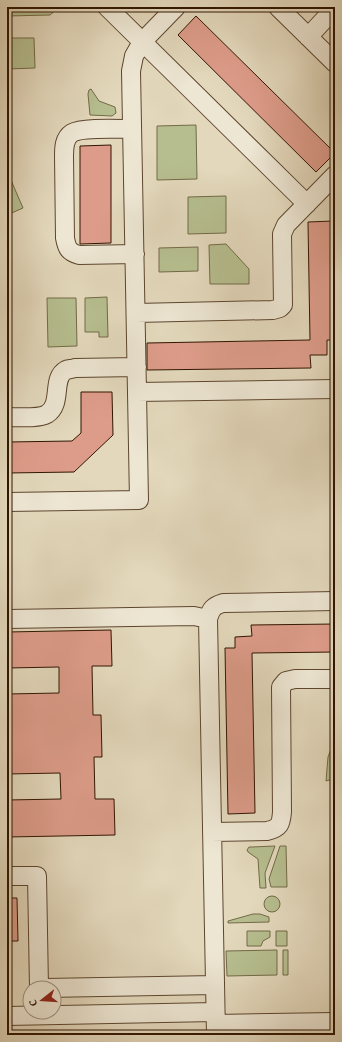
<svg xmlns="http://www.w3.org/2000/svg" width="342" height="1042" viewBox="0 0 342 1042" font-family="'Gentium Book Plus',serif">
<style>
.green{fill:#b6be8f;stroke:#736a48}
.building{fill:#dd9c8a;stroke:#301500}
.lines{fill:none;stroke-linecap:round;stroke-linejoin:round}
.minor-casing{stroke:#5d462f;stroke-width:20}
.minor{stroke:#ede6d3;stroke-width:18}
</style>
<rect width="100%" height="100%" fill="#e3d8bc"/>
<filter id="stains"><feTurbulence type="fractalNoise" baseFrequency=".005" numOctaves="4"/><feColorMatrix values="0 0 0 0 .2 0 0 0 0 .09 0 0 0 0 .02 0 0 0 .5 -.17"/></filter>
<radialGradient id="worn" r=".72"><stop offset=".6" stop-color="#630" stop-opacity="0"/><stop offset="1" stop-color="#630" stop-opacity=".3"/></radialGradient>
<!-- green -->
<path class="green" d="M 7,7 L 57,7 L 58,8 L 50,15 L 7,16 Z
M 7,38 L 34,38 L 35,68 L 7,69 Z
M 91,89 L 99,101 L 115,107 L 116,113 L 112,116 L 90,115 L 88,94 L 89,90 Z
M 196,125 L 197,179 L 157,180 L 157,126 Z
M 7,171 L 23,208 L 7,215 Z
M 226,196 L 226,233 L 188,234 L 188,197 Z
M 226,244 L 249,269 L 249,284 L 210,284 L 209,245 Z
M 198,247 L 198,271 L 159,272 L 159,248 Z
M 107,297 L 108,337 L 99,337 L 99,332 L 85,332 L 85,298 Z
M 47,298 L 76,298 L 77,346 L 48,347 Z
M 335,739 L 335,766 L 333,779 L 326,781 L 328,757 Z
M 275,846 L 265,873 L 266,888 L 260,888 L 258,859 L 248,852 L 247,850 L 249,847 L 252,847 Z
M 280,846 L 286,846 L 287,887 L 271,887 L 269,879 Z
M264 904a8 8 0 1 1 16 0a8 8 0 1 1-16 0Z
M 253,914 L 260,914 L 269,917 L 269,922 L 228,923 L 228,921 Z
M 247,931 L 270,931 L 270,937 L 263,941 L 261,946 L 247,946 Z
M 276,931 L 287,931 L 287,946 L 276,946 Z
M 277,950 L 277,975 L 227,976 L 226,951 Z
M 283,950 L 288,950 L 288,975 L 283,975 Z"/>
<!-- building -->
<path class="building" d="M 196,16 L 335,153 L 316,172 L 178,35 Z
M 111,145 L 111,243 L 80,244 L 80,146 Z
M 333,221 L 335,340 L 327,340 L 327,355 L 310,355 L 311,368 L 147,370 L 147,343 L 310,340 L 308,222 Z
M 81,392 L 112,392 L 113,435 L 74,472 L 7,473 L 7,442 L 72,441 L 81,433 Z
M 335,624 L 335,652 L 252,653 L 255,813 L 228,814 L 225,648 L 235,648 L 235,637 L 252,636 L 251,625 Z
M 111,630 L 112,666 L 92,666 L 93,715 L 101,715 L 102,757 L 94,757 L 95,799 L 114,799 L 115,835 L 7,837 L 7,800 L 61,799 L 60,773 L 7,774 L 7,694 L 59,693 L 59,667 L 7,668 L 7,632 Z
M 7,898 L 17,898 L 18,941 L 7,941 Z"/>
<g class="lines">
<!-- minor casing -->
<g class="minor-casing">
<path id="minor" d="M 107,7 L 307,204
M 278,7 L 335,63
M 308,37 L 335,8
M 132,129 C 119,129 82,127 72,133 C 64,138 64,148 64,156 L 65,238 C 67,249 69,252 79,255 L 135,254
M 136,313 L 273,310 L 280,308 L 283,305 L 282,234 L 286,225 L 335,175
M 137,392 L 335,389
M 7,417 C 17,417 38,419 47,414 C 63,404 51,378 66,370 C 68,369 73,369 75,368 L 137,367
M 7,502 L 139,500 L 131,71 L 134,56 L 142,42 L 176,7
M 7,619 L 194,616 L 208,619
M 212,832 L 267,831 C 280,828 281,824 282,812 L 281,687 L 286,681 L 295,679 L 335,679
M 7,876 L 37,876 L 39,988
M 45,988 L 215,985
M 7,1016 L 215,1012
M 216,1024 L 335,1022
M 216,1035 L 208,619 C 211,609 213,606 223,603 L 335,601"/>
</g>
<!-- minor -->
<use href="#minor" class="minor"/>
</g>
<!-- margin -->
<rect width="342" height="1042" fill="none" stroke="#e3d8bc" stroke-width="24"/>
<rect x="8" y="8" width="326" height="1026" fill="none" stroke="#301500" stroke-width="2"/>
<rect x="12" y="12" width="318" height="1018" fill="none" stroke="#301500"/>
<!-- north arrow -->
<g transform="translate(42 1000) rotate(253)"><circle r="19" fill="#ede6d3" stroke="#a1927f"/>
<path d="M0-3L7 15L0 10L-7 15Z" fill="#8f2418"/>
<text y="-6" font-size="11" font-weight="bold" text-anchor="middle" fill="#301500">С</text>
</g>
<rect width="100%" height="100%" filter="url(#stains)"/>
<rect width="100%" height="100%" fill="url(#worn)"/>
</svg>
